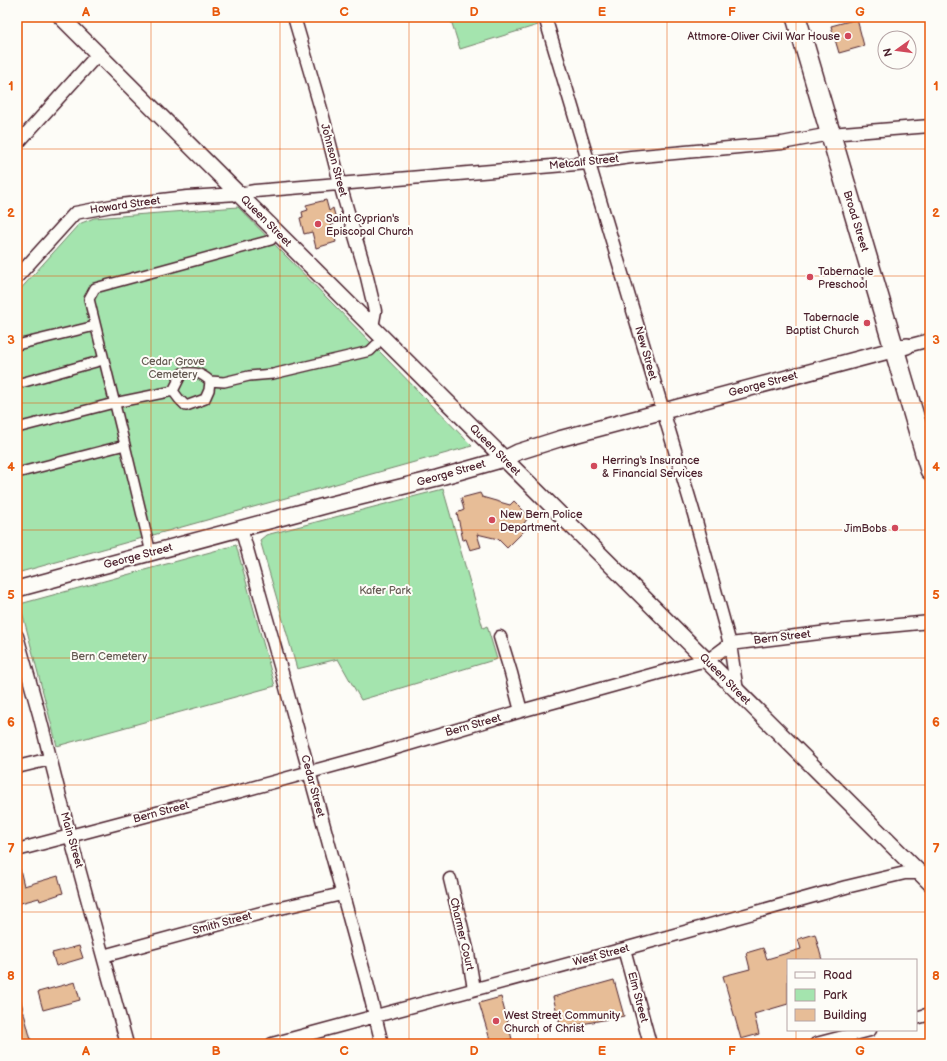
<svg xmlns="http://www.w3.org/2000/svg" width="947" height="1061" viewBox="0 0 947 1061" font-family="'Balsamiq Sans',sans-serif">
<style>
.green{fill:#a4e4ae;stroke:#77826c}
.building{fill:#e7bd97;stroke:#4a1f2b}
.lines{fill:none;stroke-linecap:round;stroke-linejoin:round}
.pedestrian-casing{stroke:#4a1f2b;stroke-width:12}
.minor-casing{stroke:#4a1f2b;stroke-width:15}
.tertiary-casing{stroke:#4a1f2b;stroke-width:18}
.primary-casing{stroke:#4a1f2b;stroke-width:22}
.pedestrian{stroke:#fdfcf7;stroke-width:9}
.minor{stroke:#fdfcf7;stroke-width:12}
.tertiary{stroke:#fdfcf7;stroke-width:15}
.primary{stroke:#fdfcf7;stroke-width:19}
.grid{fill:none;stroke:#e8590c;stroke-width:1;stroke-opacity:0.55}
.poi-dot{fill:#d1495b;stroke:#fdfcf7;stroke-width:1.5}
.labels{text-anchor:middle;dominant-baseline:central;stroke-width:4;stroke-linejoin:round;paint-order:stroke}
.poi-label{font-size:11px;fill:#4a1f2b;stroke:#fdfcf7;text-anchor:start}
.street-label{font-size:11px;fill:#4a1f2b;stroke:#fdfcf7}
.park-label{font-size:11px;fill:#655a52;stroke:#fdfcf7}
.neatline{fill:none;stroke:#e8590c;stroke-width:1.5}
.grid-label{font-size:13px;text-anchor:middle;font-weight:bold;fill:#e8590c}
</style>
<rect width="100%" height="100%" fill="#fdfcf7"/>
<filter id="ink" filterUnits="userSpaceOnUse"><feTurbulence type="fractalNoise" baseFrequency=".025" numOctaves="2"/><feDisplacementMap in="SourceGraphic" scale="8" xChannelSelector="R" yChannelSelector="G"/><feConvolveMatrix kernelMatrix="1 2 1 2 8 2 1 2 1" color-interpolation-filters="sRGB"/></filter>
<g filter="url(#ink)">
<!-- green -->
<path class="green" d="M 450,17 L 535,17 L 538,25 L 460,49 Z
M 238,207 L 472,446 L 17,573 L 17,293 L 79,224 L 94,218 Z
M 443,489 L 483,628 L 487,626 L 497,659 L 361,700 L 338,659 L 297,669 L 260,540 L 266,535 Z
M 236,545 L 275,686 L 57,746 L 20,604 Z"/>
<!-- building -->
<path class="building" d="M 857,19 L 864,46 L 839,53 L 831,26 Z
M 326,200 L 329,211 L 333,208 L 337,223 L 331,225 L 336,242 L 316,248 L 312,232 L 304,234 L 300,218 L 303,217 L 302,212 L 308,210 L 306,205 Z
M 480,493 L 482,497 L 510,505 L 514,501 L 529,516 L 523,525 L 527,528 L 507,548 L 498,539 L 477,534 L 481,547 L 470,550 L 466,539 L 463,540 L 457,513 L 464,510 L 461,498 Z
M 20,869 L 24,886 L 58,876 L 63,893 L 40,901 L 39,898 L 17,904 L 17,870 Z
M 815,934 L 822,960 L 788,960 L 788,1004 L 754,1014 L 759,1034 L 741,1039 L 723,976 L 750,969 L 746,953 L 763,948 L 767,959 L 801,949 L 798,939 Z
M 79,946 L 83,958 L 56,966 L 52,953 Z
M 614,980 L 624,1016 L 561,1028 L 553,997 Z
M 75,982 L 80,1000 L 43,1010 L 38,992 Z
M 501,997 L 512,1039 L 491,1043 L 479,1003 Z
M 20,998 L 32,1044 L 17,1044 L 17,999 Z"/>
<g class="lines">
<!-- pedestrian casing -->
<g class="pedestrian-casing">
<path id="pedestrian" d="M 17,345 L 95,326
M 210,381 L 224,382 L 249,376 L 273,374 L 370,351 L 376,345
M 17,384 L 103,360
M 17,428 L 114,403 L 173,391 L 179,399 L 186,406 L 205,399 L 209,390 L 210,381 C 200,372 195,372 182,373 L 173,391
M 125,445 L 89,299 L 95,288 L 271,240
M 17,473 L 125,445 L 151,553"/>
</g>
<!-- minor casing -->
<g class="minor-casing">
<path id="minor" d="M 294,17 L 321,109 L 343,195 L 366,273 L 375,311 L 372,327
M 545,17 L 694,514 L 730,644 L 737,691
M 17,144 L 98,54
M 17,277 L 75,213 L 112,206 L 187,197 L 238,194 L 255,191 L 588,163 L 631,157 L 782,143 L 830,134 L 930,126
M 907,346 L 930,340
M 241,528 L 279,662 L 367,983 L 382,1044
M 17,636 L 39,714 L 70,836 L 127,1044
M 500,637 L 511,673 L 521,711
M 17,767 L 50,759
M 17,850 L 168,810 L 226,795 L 372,755 L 521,711 L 698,662 L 707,661 L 730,644 L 836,631 L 930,622
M 450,879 L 468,953 L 474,989
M 624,949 L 650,1044
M 103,956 L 276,909 L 342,894
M 916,1018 L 930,1014
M 272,1044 L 624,949 L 846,887 L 905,873 L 925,873
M 816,1044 L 870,1030"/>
</g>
<!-- tertiary casing -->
<g class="tertiary-casing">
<path id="tertiary" d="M 61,17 L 930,883
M 17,589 L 328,505 L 437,478 L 504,459 L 518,452 L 559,439 L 907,346"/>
</g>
<!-- primary casing -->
<g class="primary-casing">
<path id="primary" d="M 796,17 L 930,470"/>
</g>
<!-- pedestrian -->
<use href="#pedestrian" class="pedestrian"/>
<!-- minor -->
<use href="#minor" class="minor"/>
<!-- tertiary -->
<use href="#tertiary" class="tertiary"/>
<!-- primary -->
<use href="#primary" class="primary"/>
</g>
</g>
<!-- grid -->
<path class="grid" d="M 151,17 L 151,1044M 280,17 L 280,1044M 409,17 L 409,1044M 538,17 L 538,1044M 667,17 L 667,1044M 796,17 L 796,960M 17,149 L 930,149M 17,276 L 930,276M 17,403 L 930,403M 17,530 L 930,530M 17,658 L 930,658M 17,785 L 930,785M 17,912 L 930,912M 796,1030 L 796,1044"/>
<!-- markers -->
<g class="poi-dot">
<circle cx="848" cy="36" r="4"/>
<circle cx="318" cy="224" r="4"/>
<circle cx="810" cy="277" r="4"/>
<circle cx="867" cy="323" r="4"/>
<circle cx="594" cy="466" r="4"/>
<circle cx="492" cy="520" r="4"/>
<circle cx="895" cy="528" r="4"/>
<circle cx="496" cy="1021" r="4"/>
</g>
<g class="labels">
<!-- poi labels -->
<g class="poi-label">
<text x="840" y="36" text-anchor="end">Attmore-Oliver Civil War House</text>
<text x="326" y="218">Saint Cyprian's<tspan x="326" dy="13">Episcopal Church</tspan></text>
<text x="818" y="271">Tabernacle<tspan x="818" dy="13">Preschool</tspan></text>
<text x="859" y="317" text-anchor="end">Tabernacle<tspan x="859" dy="13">Baptist Church</tspan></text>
<text x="602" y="460">Herring's Insurance<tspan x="602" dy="13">&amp; Financial Services</tspan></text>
<text x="500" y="514">New Bern Police<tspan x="500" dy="13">Department</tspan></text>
<text x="887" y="528" text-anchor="end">JimBobs</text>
<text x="504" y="1015">West Street Community<tspan x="504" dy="13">Church of Christ</tspan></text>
</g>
<!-- street labels -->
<g class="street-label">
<text transform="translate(334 160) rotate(75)">Johnson Street</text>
<text transform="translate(584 162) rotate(-6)">Metcalf Street</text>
<text transform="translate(125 205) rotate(-8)">Howard Street</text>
<text transform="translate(266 221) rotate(45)">Queen Street</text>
<text transform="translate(856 221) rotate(73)">Broad Street</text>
<text transform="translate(646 353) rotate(74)">New Street</text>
<text transform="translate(763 384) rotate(-15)">George Street</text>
<text transform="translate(495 450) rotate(45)">Queen Street</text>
<text transform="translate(451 473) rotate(-16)">George Street</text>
<text transform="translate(138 556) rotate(-15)">George Street</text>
<text transform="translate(782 637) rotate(-7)">Bern Street</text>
<text transform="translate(725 679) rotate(45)">Queen Street</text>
<text transform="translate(473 725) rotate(-16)">Bern Street</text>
<text transform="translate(313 786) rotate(75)">Cedar Street</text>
<text transform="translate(161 812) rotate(-15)">Bern Street</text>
<text transform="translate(72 840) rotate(74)">Main Street</text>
<text transform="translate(222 923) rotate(-15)">Smith Street</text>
<text transform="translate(462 934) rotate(77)">Charmer Court</text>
<text transform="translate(601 955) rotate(-15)">West Street</text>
<text transform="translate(638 997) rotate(75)">Elm Street</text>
</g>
<!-- park labels -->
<g class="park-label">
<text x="173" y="361">Cedar Grove<tspan x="173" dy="13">Cemetery</tspan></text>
<text x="385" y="590">Kafer Park</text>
<text x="109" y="656">Bern Cemetery</text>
</g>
</g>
<!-- margin -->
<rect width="947" height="1061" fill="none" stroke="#fdfcf7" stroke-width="44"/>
<!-- legend -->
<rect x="787" y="959" width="130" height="72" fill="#fdfcf7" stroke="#b5a4a5"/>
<rect x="795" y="972" width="20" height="6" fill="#fdfcf7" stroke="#b5a4a5"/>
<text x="823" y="979" font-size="12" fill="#4a1f2b">Road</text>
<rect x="795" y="989" width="20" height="12" fill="#a4e4ae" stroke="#b5a4a5"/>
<text x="823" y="999" font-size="12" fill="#4a1f2b">Park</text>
<rect x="795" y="1009" width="20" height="12" fill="#e7bd97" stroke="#b5a4a5"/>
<text x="823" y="1019" font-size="12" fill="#4a1f2b">Building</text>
<!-- north arrow -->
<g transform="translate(897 50) rotate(256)"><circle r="19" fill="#fdfcf7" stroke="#b5a4a5"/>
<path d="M0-3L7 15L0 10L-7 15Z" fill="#d1495b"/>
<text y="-6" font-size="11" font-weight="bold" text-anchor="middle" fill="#4a1f2b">N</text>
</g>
<rect x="22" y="22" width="903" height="1017" class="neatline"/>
<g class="grid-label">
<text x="86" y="16">A</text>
<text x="216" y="16">B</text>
<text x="344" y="16">C</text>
<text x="474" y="16">D</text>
<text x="602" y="16">E</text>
<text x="732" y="16">F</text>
<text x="860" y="16">G</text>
<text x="11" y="90">1</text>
<text x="936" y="90">1</text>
<text x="11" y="217">2</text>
<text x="936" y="217">2</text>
<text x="11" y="344">3</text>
<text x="936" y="344">3</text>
<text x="11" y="471">4</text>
<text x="936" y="471">4</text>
<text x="11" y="599">5</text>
<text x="936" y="599">5</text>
<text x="11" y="726">6</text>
<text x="936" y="726">6</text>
<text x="11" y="853">7</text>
<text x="936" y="853">7</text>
<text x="11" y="980">8</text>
<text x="936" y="980">8</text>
<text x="86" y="1055">A</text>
<text x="216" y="1055">B</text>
<text x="344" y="1055">C</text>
<text x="474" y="1055">D</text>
<text x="602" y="1055">E</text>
<text x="732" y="1055">F</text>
<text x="860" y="1055">G</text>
</g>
</svg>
